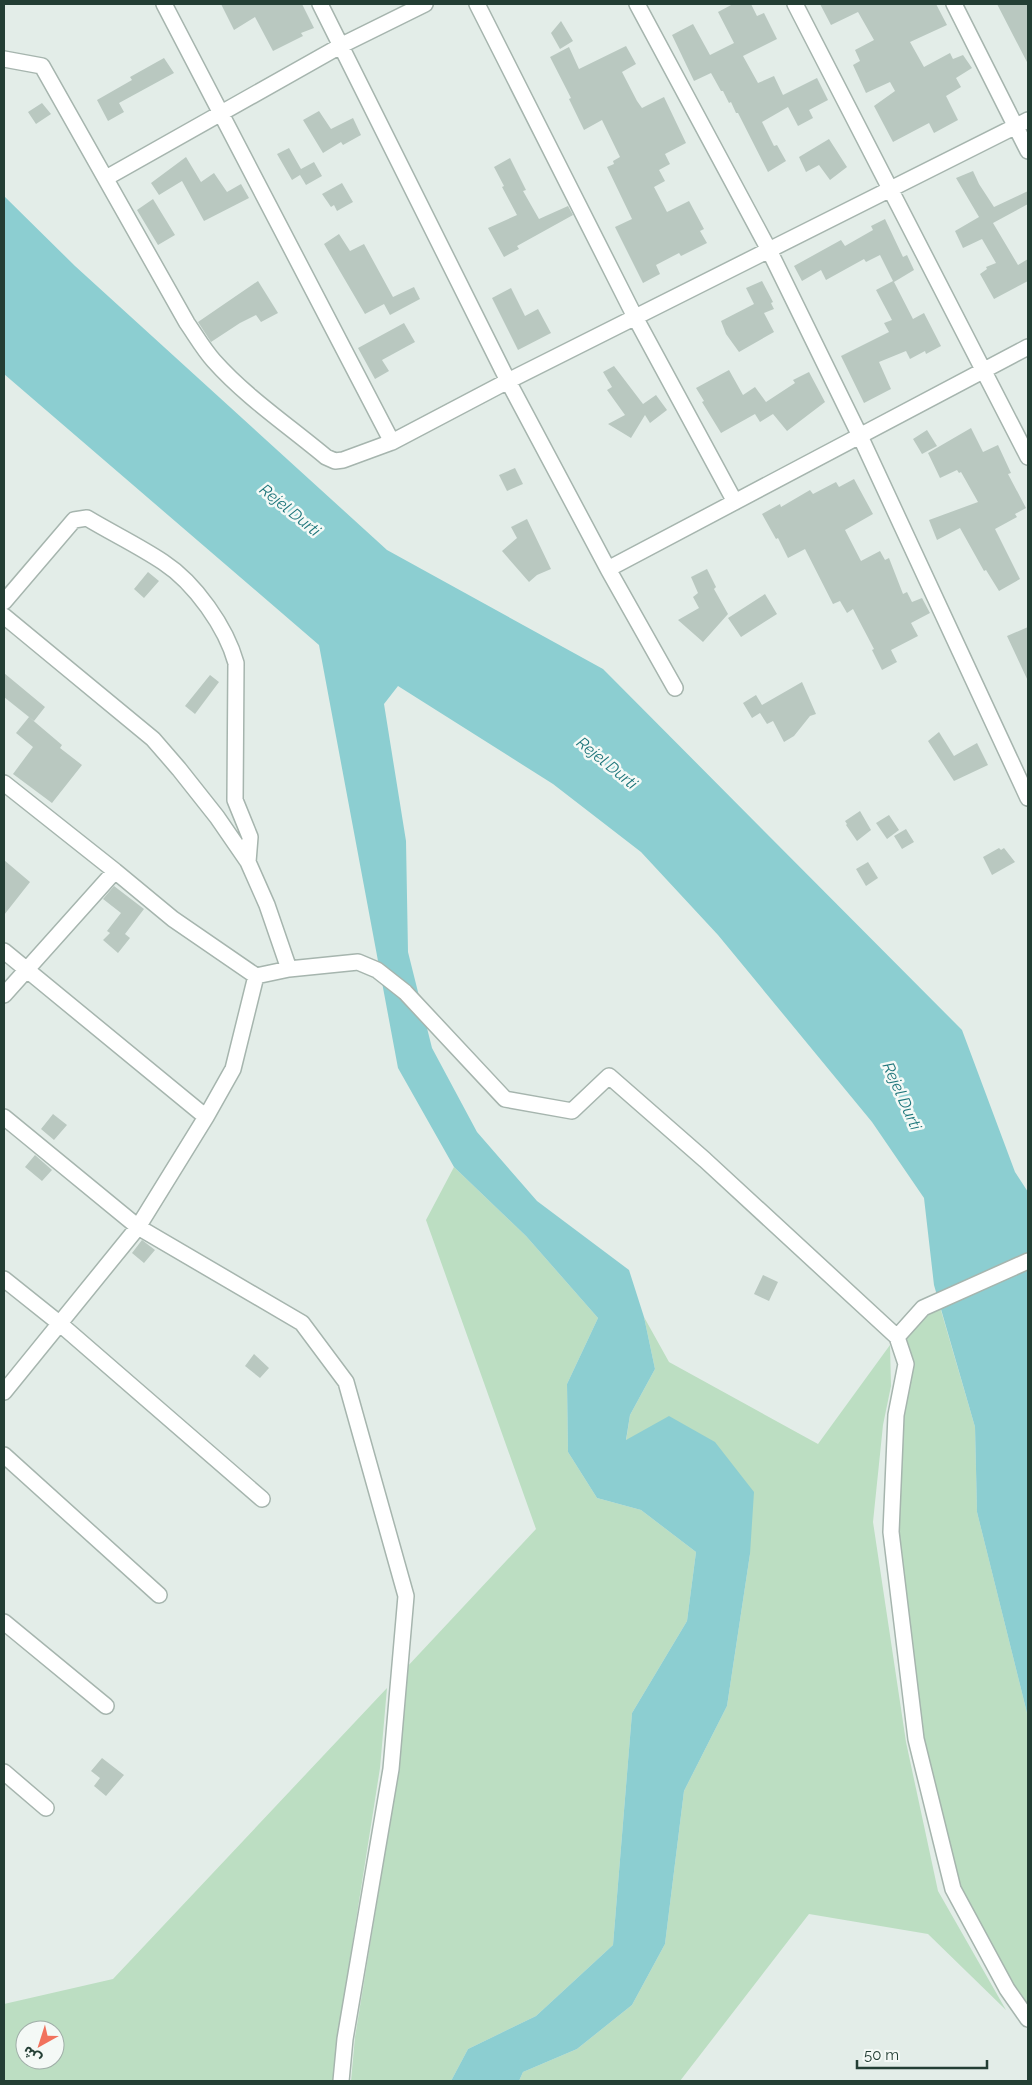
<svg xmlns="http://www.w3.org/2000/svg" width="1032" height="2085" viewBox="0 0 1032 2085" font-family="Raleway,'Noto Sans Arabic',sans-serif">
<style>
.grass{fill:#bcdec2;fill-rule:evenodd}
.water{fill:#8cced1}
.building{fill:#b9c8c0}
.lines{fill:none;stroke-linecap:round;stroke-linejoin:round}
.street-casing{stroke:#a6b5ae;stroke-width:18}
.street{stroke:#fff;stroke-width:15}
.labels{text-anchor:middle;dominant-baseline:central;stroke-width:5;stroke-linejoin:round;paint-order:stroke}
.water-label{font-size:16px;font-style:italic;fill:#1d757a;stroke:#f4f9f6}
</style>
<rect width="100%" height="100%" fill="#e3ede8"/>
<!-- grass -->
<path class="grass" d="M 454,1167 L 526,1236 L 598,1318 L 567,1384 L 568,1452 L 597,1498 L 641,1510 L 696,1552 L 687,1621 L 632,1713 L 613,1945 L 536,2016 L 468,2049 L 451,2081 L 351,2081 L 355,2037 L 398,1774 L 406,1668 L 536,1529 L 426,1220 Z
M 940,1307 L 975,1427 L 977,1512 L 1028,1717 L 1028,2006 L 1012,1985 L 958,1885 L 923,1738 L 896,1531 L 901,1416 L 914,1367 L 904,1339 L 926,1312 Z
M 644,1317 L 669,1362 L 818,1444 L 890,1345 L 891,1386 L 883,1425 L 873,1522 L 906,1742 L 938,1891 L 1006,2010 L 928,1934 L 809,1914 L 680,2081 L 519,2081 L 523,2072 L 577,2049 L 632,2005 L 665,1944 L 684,1791 L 727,1706 L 750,1554 L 626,1441 L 630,1415 L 655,1369 Z
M 387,1688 L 380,1768 L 337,2041 L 333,2081 L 4,2081 L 4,2004 L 113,1979 ZM 25,2030 L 55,2030 L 55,2060 L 25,2060 Z"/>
<!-- water -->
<path class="water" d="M 4,196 L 75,266 L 387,550 L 603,669 L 962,1030 L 1015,1172 L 1028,1192 L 1028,1717 L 977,1512 L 975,1427 L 934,1285 L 924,1198 L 872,1122 L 718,935 L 641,852 L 553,784 L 398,686 L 384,704 L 406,841 L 408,952 L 432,1048 L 477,1132 L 537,1201 L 629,1270 L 644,1317 L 655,1369 L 630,1415 L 626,1440 L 669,1416 L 715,1442 L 754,1492 L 750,1554 L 727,1706 L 684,1791 L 665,1944 L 632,2005 L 577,2049 L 523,2072 L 519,2081 L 451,2081 L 468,2049 L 536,2016 L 613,1945 L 632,1713 L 687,1621 L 696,1552 L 641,1510 L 597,1498 L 568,1452 L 567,1384 L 598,1318 L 526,1236 L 454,1167 L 398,1068 L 319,645 L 4,374 Z"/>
<!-- building -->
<path class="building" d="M 221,4 L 302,4 L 314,28 L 301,33 L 303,36 L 273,51 L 255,17 L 234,30 Z
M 733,4 L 751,4 L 757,16 L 764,13 L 777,39 L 743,56 L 758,83 L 774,76 L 783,95 L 817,78 L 828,100 L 809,110 L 813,118 L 798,126 L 788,107 L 762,122 L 774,146 L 777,145 L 786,161 L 768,172 L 738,113 L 736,113 L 731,102 L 729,103 L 723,91 L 721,91 L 711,73 L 694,81 L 672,35 L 693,24 L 710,55 L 734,43 L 718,12 Z
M 820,4 L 936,4 L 947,25 L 910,42 L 924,67 L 950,53 L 953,59 L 963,55 L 972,68 L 956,78 L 961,87 L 946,96 L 958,120 L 934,133 L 929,123 L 893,142 L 874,106 L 895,91 L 890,82 L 866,93 L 853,65 L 860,61 L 855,50 L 874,40 L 858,12 L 831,25 Z
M 997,4 L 1028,4 L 1028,64 Z
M 561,21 L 573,41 L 560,49 L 551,33 Z
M 626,46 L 636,64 L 622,72 L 637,101 L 642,108 L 664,97 L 686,143 L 665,154 L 670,164 L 659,170 L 665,181 L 654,187 L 667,212 L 689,201 L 704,229 L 700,231 L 707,243 L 681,256 L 679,253 L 656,265 L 660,274 L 643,283 L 615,227 L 632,219 L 607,167 L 614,164 L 613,161 L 620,157 L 602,120 L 584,130 L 569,99 L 571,98 L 550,57 L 569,47 L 579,69 Z
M 164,58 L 174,73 L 119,103 L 124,112 L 108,121 L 97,100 L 132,80 L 130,77 Z
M 42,103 L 51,114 L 36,124 L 28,112 Z
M 319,111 L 331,129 L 353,118 L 361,135 L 343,145 L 341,142 L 323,153 L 303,120 Z
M 829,139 L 847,167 L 830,180 L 819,165 L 806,172 L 799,157 Z
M 289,148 L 301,169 L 314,162 L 322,176 L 306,185 L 300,175 L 292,180 L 277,154 Z
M 186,157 L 201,182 L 214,173 L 227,192 L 241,184 L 249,198 L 204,221 L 182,181 L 159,195 L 151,183 Z
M 510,158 L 526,190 L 523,191 L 539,219 L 568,206 L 573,215 L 517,246 L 519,249 L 504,257 L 488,228 L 517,215 L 502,187 L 504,186 L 494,167 Z
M 973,171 L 979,184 L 994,207 L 1028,191 L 1028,204 L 993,223 L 1018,265 L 1028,259 L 1028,281 L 994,299 L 980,274 L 987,269 L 986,267 L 996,263 L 982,239 L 963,248 L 955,231 L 979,217 L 956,178 Z
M 342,183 L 353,202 L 337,211 L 334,205 L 331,207 L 322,194 Z
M 153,199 L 175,235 L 158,245 L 137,210 Z
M 885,219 L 903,257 L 907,255 L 914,270 L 894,282 L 913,319 L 924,313 L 941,346 L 926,354 L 925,351 L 910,359 L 906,351 L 879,362 L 891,389 L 864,403 L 841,356 L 889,332 L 884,323 L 892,320 L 876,290 L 893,281 L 880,255 L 866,262 L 864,259 L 826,280 L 821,270 L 802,281 L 794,266 L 841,240 L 845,246 L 873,230 L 871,226 Z
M 339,234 L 350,251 L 364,244 L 393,297 L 414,287 L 420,299 L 390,315 L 384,304 L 365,314 L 324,244 Z
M 258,281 L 278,313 L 261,322 L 256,315 L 240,323 L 211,342 L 198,322 Z
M 762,281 L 773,302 L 771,303 L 774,309 L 764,313 L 774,332 L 739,352 L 726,334 L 721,321 L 754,304 L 746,288 Z
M 511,288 L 525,316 L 538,309 L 551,333 L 518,350 L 492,298 Z
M 404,323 L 415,342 L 382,360 L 389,371 L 375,379 L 358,348 Z
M 614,366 L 643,404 L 656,395 L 667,410 L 650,423 L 645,415 L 631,438 L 608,424 L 625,415 L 607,390 L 612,387 L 603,372 Z
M 729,370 L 743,395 L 755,387 L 766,402 L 795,383 L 793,380 L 809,372 L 825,402 L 787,431 L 773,414 L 760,422 L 755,414 L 721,433 L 702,402 L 704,401 L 696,388 Z
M 971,428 L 983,452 L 998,445 L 1011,473 L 1008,474 L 1026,508 L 1015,514 L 1017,517 L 995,529 L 1020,579 L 999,591 L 986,570 L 984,571 L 960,528 L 937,540 L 929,520 L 978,502 L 961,472 L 959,473 L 957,470 L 940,478 L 928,453 Z
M 927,430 L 937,446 L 922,454 L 913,439 Z
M 515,468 L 523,484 L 507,491 L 499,475 Z
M 854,479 L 873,514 L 845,530 L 861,561 L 880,551 L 885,560 L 889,558 L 903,594 L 907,592 L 912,602 L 922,598 L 930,613 L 911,623 L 918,636 L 891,650 L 897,662 L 882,670 L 872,650 L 874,649 L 853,609 L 847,613 L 840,601 L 833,604 L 805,549 L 788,558 L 778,538 L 776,539 L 762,514 L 780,504 L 781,507 L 810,490 L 813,494 L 836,482 L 839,487 Z
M 527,519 L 551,569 L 537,575 L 529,582 L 502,551 L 517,538 L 511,527 Z
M 707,569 L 716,587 L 714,589 L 728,614 L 703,642 L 678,620 L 699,608 L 693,597 L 698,593 L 691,577 Z
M 148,572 L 159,581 L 144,598 L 134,589 Z
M 765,594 L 777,614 L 741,637 L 728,618 Z
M 1028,627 L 1028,681 L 1007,636 Z
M 4,673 L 45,707 L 34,721 L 4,697 Z
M 210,675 L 219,682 L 195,714 L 185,706 Z
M 802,682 L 816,714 L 810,716 L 794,736 L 784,742 L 773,721 L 767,724 L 760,713 L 752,718 L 743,703 L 756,695 L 762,705 Z
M 29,717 L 62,745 L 60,748 L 82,765 L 52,803 L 13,774 L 33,747 L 16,733 Z
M 939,732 L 954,756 L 977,743 L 988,765 L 954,781 L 928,741 Z
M 860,811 L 871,830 L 857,841 L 846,825 L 847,824 L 845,821 Z
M 889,815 L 899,830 L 887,839 L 876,823 Z
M 906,829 L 914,842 L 902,849 L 894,836 Z
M 999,848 L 1001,850 L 1004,848 L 1015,862 L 992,875 L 983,857 Z
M 4,860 L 30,882 L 4,915 Z
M 868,862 L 878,878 L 866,886 L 856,869 Z
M 114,886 L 144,909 L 125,934 L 130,938 L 118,953 L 103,940 L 110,933 L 107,931 L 121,913 L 103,899 Z
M 53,1114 L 67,1125 L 54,1140 L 41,1129 Z
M 35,1155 L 52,1170 L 42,1181 L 25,1167 Z
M 142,1240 L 155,1250 L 144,1263 L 132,1253 Z
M 763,1275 L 778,1282 L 769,1301 L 754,1294 Z
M 254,1354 L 269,1368 L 260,1378 L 245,1366 Z
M 102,1758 L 124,1775 L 106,1796 L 94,1786 L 100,1778 L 91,1771 Z"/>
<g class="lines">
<!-- street casing -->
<g class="street-casing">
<path id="street" d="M 164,4 L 392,442
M 320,4 L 508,381 L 608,569 L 675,688
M 477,4 L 635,317 L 735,502
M 637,4 L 769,250 L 860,436 L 1028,798
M 795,4 L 1028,457
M 954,4 L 1028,151
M 4,59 L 42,66 L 187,323 C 196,336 204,350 214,361 C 246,397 289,426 326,457 L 335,461 L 343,460 L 392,442 L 508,381 L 1028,120
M 106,178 L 342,45 L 425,4
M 608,569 L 1028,347
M 4,602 L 74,520 L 87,518 C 112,533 139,546 163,562 C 195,583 226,627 236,663 L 235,800 L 250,837 L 248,862
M 4,616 L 153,739 L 179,769 L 217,817 L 248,862 L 267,905 L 289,969
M 4,783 L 115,871
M 4,951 L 206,1117
M 4,995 L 115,871 L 173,919 L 256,976 L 289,969 L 358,962 L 377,970 L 405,992 L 505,1099 L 572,1111 L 609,1076 L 705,1160 L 897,1337 L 906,1364 L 896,1415 L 891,1532 L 916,1739 L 953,1889 L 1007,1989 L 1028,2019
M 4,1117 L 138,1227 L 302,1323 L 346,1382 L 406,1596 L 391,1769 L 345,2039 L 341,2081
M 4,1279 L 59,1323 L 262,1499
M 897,1337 L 923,1308 L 1028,1261
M 4,1392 L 138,1227 L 206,1117 L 233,1069 L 256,976
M 4,1455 L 159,1595
M 4,1622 L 106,1706
M 4,1772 L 46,1808"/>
</g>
<!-- street -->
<use href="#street" class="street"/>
</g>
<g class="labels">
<!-- water labels -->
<g class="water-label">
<text transform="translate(290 510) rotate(39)">Rejel Durti</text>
<text transform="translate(607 763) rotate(39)">Rejel Durti</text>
<text transform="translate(902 1096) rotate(66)">Rejel Durti</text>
</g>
</g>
<!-- border -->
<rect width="1032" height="2085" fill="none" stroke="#233e34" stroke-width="10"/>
<!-- north arrow -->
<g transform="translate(40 2045) rotate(219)"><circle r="24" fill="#f4f9f6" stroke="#a0aea8"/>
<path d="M0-4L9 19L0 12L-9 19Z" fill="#f1725d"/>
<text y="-8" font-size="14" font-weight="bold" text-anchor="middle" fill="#233e34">ش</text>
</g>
<!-- scale -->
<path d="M857 2060v8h130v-8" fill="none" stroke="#233e34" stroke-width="2.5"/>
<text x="864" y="2060" font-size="15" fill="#233e34" stroke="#f4f9f6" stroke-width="4" paint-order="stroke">50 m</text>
</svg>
